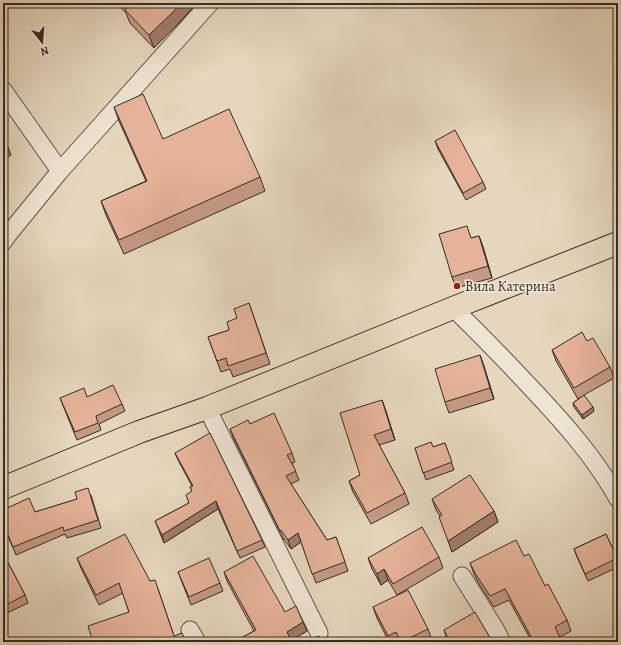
<svg xmlns="http://www.w3.org/2000/svg" width="621" height="645" viewBox="0 0 621 645" font-family="Alegreya,serif">
<style>
.lines{fill:none;stroke-linecap:round;stroke-linejoin:round}
.minor-casing{stroke:#62564b;stroke-width:19}
.major-casing{stroke:#372b25;stroke-width:24}
.minor{stroke:#eee4d4;stroke-width:17}
.major{stroke:#e5d6bd;stroke-width:22}
.wall{fill:#c59a84;stroke:#372b25}
.shaded-wall{fill:#a07d6b;stroke:#372b25}
.building{fill:#e5b399;stroke:#372b25}
.poi-dot{fill:#8f2418;stroke:#eee4d4;stroke-width:1.5}
.labels{text-anchor:middle;dominant-baseline:central;stroke-width:3.5;stroke-linejoin:round;paint-order:stroke}
.poi-label{font-size:14px;fill:#372b25;stroke:#eee4d4;text-anchor:start}
</style>
<rect width="100%" height="100%" fill="#e5d6bd"/>
<filter id="stains"><feTurbulence type="fractalNoise" baseFrequency=".005" numOctaves="4"/><feColorMatrix values="0 0 0 0 .2 0 0 0 0 .09 0 0 0 0 .02 0 0 0 .5 -.17"/></filter>
<radialGradient id="worn" r=".72"><stop offset=".6" stop-color="#630" stop-opacity="0"/><stop offset="1" stop-color="#630" stop-opacity=".3"/></radialGradient>
<g class="lines">
<!-- minor casing -->
<g class="minor-casing">
<path id="minor" d="M 3,90 L 60,171
M 3,242 L 7,236 L 60,171 L 210,3
M 453,308 C 481,335 507,362 534,391 C 565,424 596,459 618,499
M 207,408 L 319,633
M 462,576 L 494,627 L 502,642
M 190,630 L 197,642"/>
</g>
<!-- major casing -->
<g class="major-casing">
<path id="major" d="M 3,488 L 139,432 L 207,408 L 453,308 L 618,243"/>
</g>
<!-- minor -->
<use href="#minor" class="minor"/>
<!-- major -->
<use href="#major" class="major"/>
</g>
<!-- wall -->
<path class="wall" d="M 117,3 L 197,3 L 177,25 L 154,48 L 130,23 L 126,13 Z
M 114,107 L 163,139 L 260,177 L 265,191 L 124,254 L 106,215 L 101,201 L 146,181 L 119,121 Z
M 435,141 L 483,182 L 486,189 L 466,200 L 438,149 Z
M 479,236 L 483,247 L 492,278 L 456,288 L 452,277 L 471,238 Z
M 249,303 L 270,364 L 233,377 L 230,369 L 221,372 L 208,337 L 229,330 L 237,318 Z
M 587,341 L 610,367 L 614,378 L 584,395 L 594,411 L 583,419 L 574,407 L 573,403 L 581,397 L 578,399 L 556,361 L 552,350 Z
M 480,355 L 494,399 L 449,413 L 445,402 Z
M 87,397 L 122,404 L 125,411 L 99,424 L 101,430 L 77,440 L 60,398 Z
M 382,400 L 395,440 L 379,445 L 405,493 L 409,504 L 371,524 L 353,492 L 349,481 L 360,475 Z
M 250,424 L 292,453 L 295,462 L 292,463 L 299,480 L 291,484 L 327,540 L 336,537 L 348,571 L 316,583 L 301,542 L 291,549 L 284,539 L 284,540 L 233,437 L 230,429 Z
M 445,443 L 454,470 L 426,480 L 415,448 L 433,447 Z
M 175,453 L 262,540 L 265,547 L 240,558 L 218,509 L 164,543 L 155,521 L 189,503 L 192,491 L 190,487 L 192,486 L 178,460 Z
M 91,495 L 101,528 L 67,538 L 65,534 L 16,555 L 3,524 L 3,510 L 35,512 Z
M 432,499 L 494,511 L 498,522 L 452,552 L 440,516 L 436,510 Z
M 606,534 L 618,560 L 618,567 L 588,581 L 577,557 L 574,549 Z
M 3,553 L 25,595 L 28,603 L 7,613 L 3,606 Z
M 524,556 L 545,586 L 567,620 L 571,631 L 560,637 L 562,642 L 532,642 L 509,600 L 494,607 L 479,584 L 474,574 L 470,563 Z
M 439,557 L 443,568 L 397,595 L 388,580 L 381,585 L 372,569 L 368,558 Z
M 77,558 L 150,581 L 158,589 L 174,636 L 186,642 L 93,642 L 129,612 L 123,593 L 99,605 L 81,568 Z
M 178,572 L 220,583 L 223,591 L 191,605 Z
M 224,572 L 285,612 L 303,622 L 307,631 L 291,640 L 292,642 L 243,642 L 241,638 L 254,631 L 227,581 Z
M 373,607 L 428,629 L 432,640 L 428,642 L 389,642 L 377,618 Z
M 444,630 L 489,636 L 493,640 L 500,642 L 448,642 Z"/>
<!-- shaded-wall -->
<path class="shaded-wall" d="M 181,3 L 197,3 L 177,25 L 154,48 L 149,35 Z
M 6,142 L 11,155 L 3,160 L 3,144 Z
M 479,236 L 483,247 L 492,278 L 488,266 Z
M 480,355 L 484,366 L 494,399 L 490,388 Z
M 382,400 L 386,411 L 395,440 L 391,429 Z
M 593,407 L 594,411 L 583,419 L 582,415 Z
M 216,501 L 218,509 L 164,543 L 162,535 Z
M 494,511 L 498,522 L 452,552 L 448,541 Z
M 298,533 L 301,542 L 291,549 L 288,540 Z
M 384,569 L 388,580 L 381,585 L 377,574 Z
M 303,622 L 307,631 L 290,641 L 287,632 Z"/>
<!-- building -->
<path class="building" d="M 124,3 L 181,3 L 172,13 L 149,35 L 125,10 L 128,7 Z
M 143,94 L 163,139 L 229,109 L 260,177 L 119,240 L 101,201 L 147,181 L 114,107 Z
M 455,130 L 483,182 L 463,193 L 435,141 Z
M 3,137 L 6,142 L 3,144 Z
M 467,226 L 471,238 L 479,236 L 488,266 L 452,277 L 439,234 Z
M 249,303 L 266,353 L 228,366 L 226,358 L 217,361 L 208,337 L 229,330 L 227,322 L 237,318 L 234,309 Z
M 582,332 L 587,341 L 593,338 L 610,367 L 574,388 L 552,350 Z
M 480,355 L 490,388 L 445,402 L 435,369 Z
M 113,385 L 122,404 L 96,416 L 98,423 L 75,432 L 60,398 L 84,388 L 87,397 Z
M 584,395 L 593,407 L 582,415 L 573,403 Z
M 382,400 L 391,429 L 374,435 L 405,493 L 367,513 L 349,481 L 360,475 L 340,413 Z
M 274,413 L 292,453 L 287,455 L 296,471 L 286,476 L 327,540 L 336,537 L 345,562 L 312,574 L 298,533 L 288,540 L 281,530 L 280,531 L 230,429 L 248,420 L 250,424 Z
M 210,433 L 262,540 L 237,551 L 216,501 L 162,535 L 155,521 L 189,503 L 186,495 L 192,491 L 190,487 L 193,486 L 175,453 Z
M 431,442 L 433,447 L 445,443 L 452,462 L 423,473 L 415,448 Z
M 470,475 L 494,511 L 448,541 L 439,517 L 442,515 L 432,499 Z
M 88,488 L 98,520 L 64,531 L 63,527 L 13,547 L 3,523 L 3,510 L 29,498 L 35,512 L 77,499 L 75,492 Z
M 422,527 L 439,557 L 393,584 L 384,569 L 377,574 L 368,558 Z
M 125,534 L 150,581 L 155,580 L 174,636 L 182,633 L 186,642 L 93,642 L 88,626 L 129,612 L 119,583 L 96,595 L 77,558 Z
M 606,534 L 617,558 L 585,574 L 574,549 Z
M 516,540 L 524,556 L 529,554 L 545,586 L 548,584 L 567,620 L 555,627 L 562,642 L 534,642 L 505,589 L 490,596 L 475,573 L 470,563 Z
M 3,553 L 25,595 L 4,606 L 3,604 Z
M 253,556 L 285,612 L 296,606 L 303,622 L 287,632 L 292,642 L 244,642 L 241,638 L 256,630 L 224,572 Z
M 209,558 L 220,583 L 189,597 L 178,572 Z
M 408,590 L 428,629 L 401,642 L 396,632 L 388,636 L 373,607 Z
M 475,612 L 489,636 L 493,640 L 499,641 L 500,642 L 450,642 L 444,630 Z
M 319,636 L 323,642 L 306,642 Z"/>
<!-- markers -->
<circle class="poi-dot" cx="457" cy="286" r="4"/>
<g class="labels">
<!-- poi labels -->
<g class="poi-label">
<text x="465" y="286">Вила Катерина</text>
</g>
</g>
<!-- margin -->
<rect width="621" height="645" fill="none" stroke="#e5d6bd" stroke-width="16"/>
<rect x="4" y="4" width="613" height="637" fill="none" stroke="#372b25" stroke-width="2"/>
<rect x="8" y="8" width="605" height="629" fill="none" stroke="#372b25"/>
<!-- north arrow -->
<g transform="translate(42 42) rotate(163)" stroke="#eee4d4" stroke-width="3" paint-order="stroke">
<path d="M0-3L7 15L0 10L-7 15Z" fill="#372b25"/>
<text y="-6" font-size="11" font-weight="bold" text-anchor="middle" fill="#372b25">N</text>
</g>
<rect width="100%" height="100%" filter="url(#stains)"/>
<rect width="100%" height="100%" fill="url(#worn)"/>
</svg>
